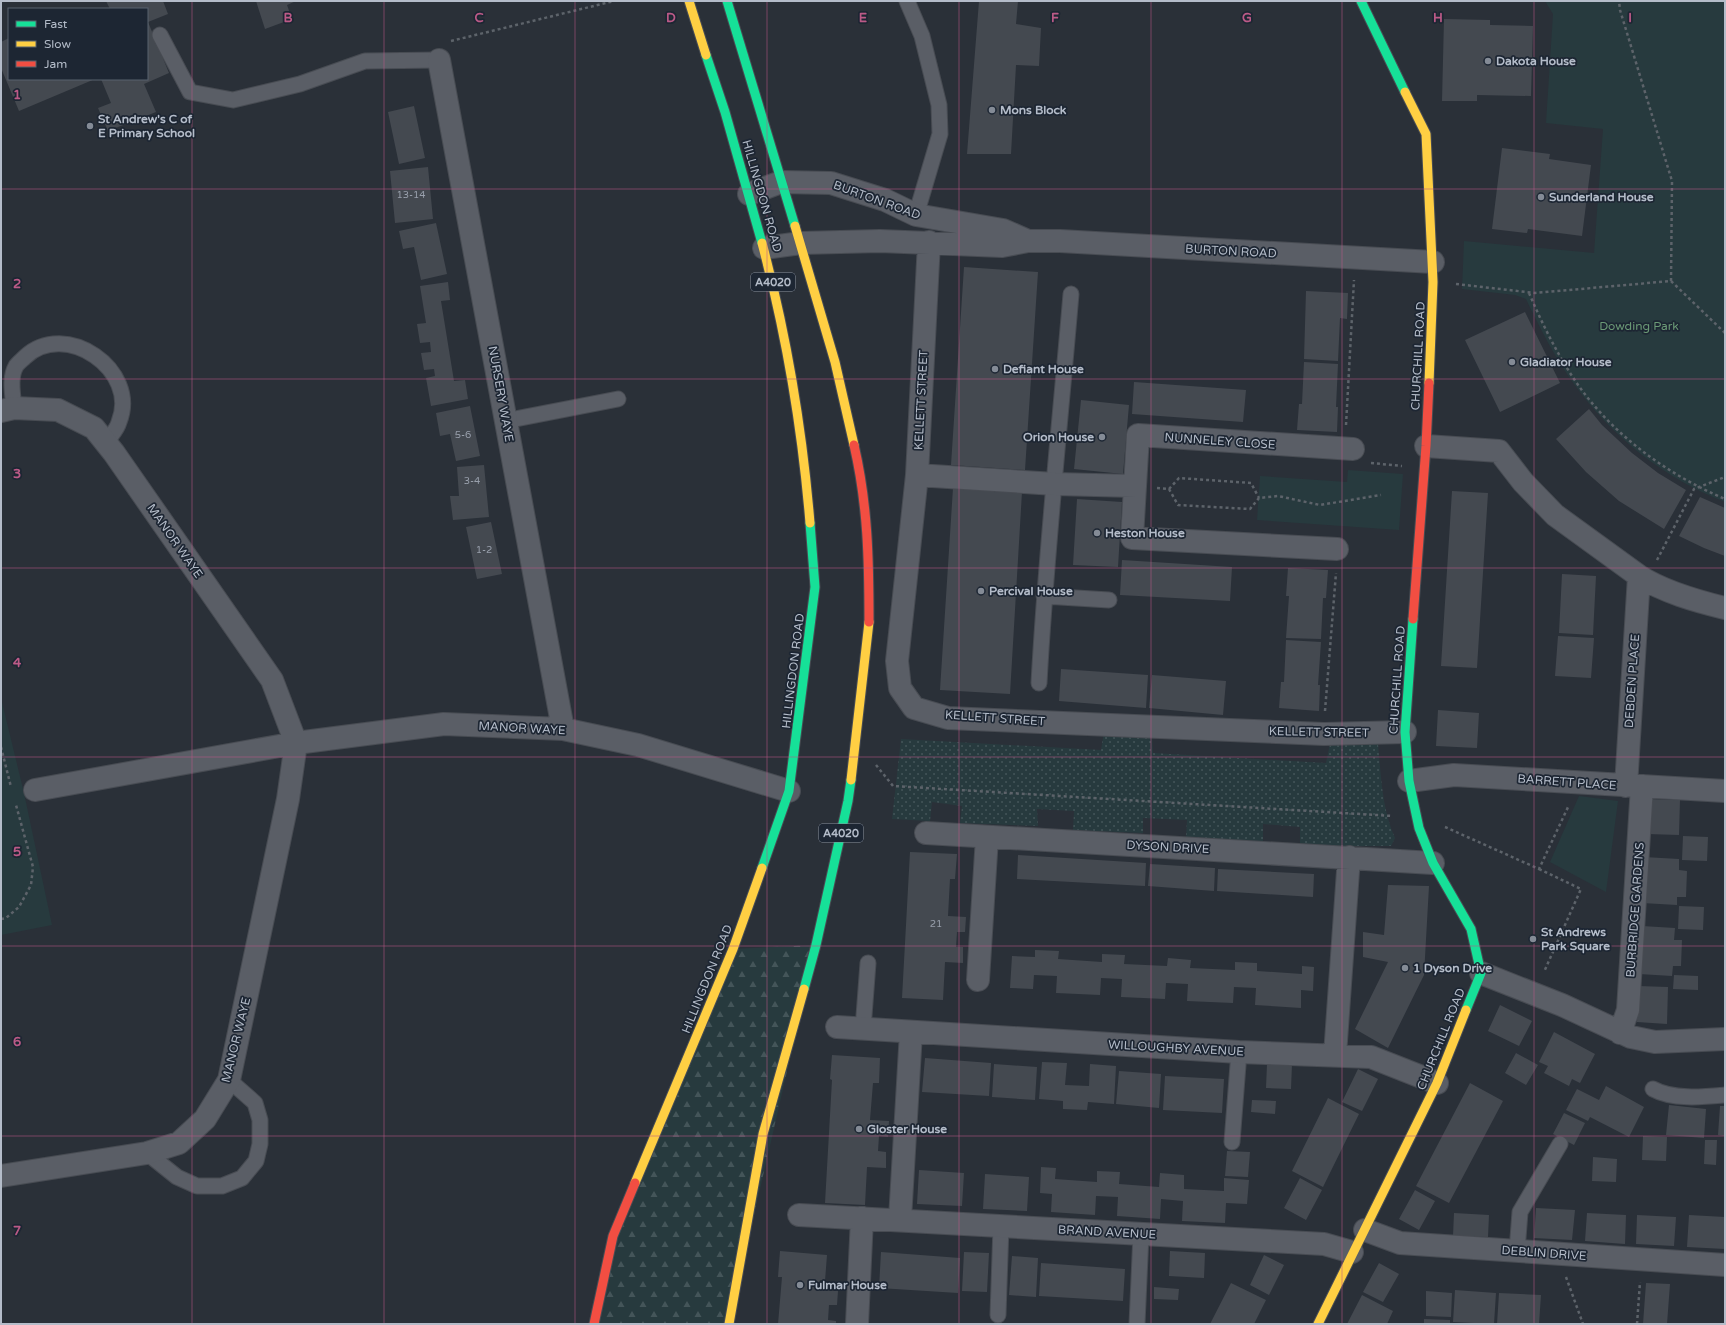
<svg xmlns="http://www.w3.org/2000/svg" width="1726" height="1325" viewBox="0 0 1726 1325" font-family="'Varela Round',sans-serif">
<style>
.grass{fill:url(#grass-dots)}
.forest{fill:url(#forest-firs)}
.park{fill:#273a3e}
.building{fill:#444950}
.lines{fill:none;stroke-linecap:round;stroke-linejoin:round}
.lane-casing{stroke:#484c53;stroke-width:17}
.street-casing{stroke:#484c53;stroke-width:24}
.fast-casing{stroke:#484c53;stroke-width:11}
.slow-casing{stroke:#484c53;stroke-width:11}
.jam-casing{stroke:#484c53;stroke-width:11}
.path{stroke:#5d636a;stroke-width:2.5;stroke-dasharray:3 3;stroke-linecap:butt}
.lane{stroke:#5a5e66;stroke-width:15}
.street{stroke:#5a5e66;stroke-width:22}
.fast{stroke:#16e098;stroke-width:9}
.slow{stroke:#ffcf43;stroke-width:9}
.jam{stroke:#f24e42;stroke-width:9}
.grid{fill:none;stroke:#bc5a87;stroke-width:1;stroke-opacity:0.55}
.poi-dot{fill:#848b96;stroke:#1d2633;stroke-width:1.5}
.labels{text-anchor:middle;dominant-baseline:central;stroke-width:3.5;stroke-linejoin:round;paint-order:stroke}
.number-label{font-size:10px;fill:#989fab}
.shield{fill:#1d2633;stroke:#878f9c;stroke-width:1}
.shield-label{font-size:11px;font-weight:bold;fill:#b4bcc9}
.poi-label{font-size:12px;font-weight:bold;fill:#b4bcc9;stroke:#1d2633;text-anchor:start}
.street-label{font-size:12px;fill:#b4bcc9;stroke:#1d2633}
.park-label{font-size:12px;fill:#6b9a76;stroke:#1d2633}
.grid-label{font-size:13px;text-anchor:middle;font-weight:bold;fill:#bc5a87;stroke:#1d2633;stroke-width:3.5;stroke-linejoin:round;paint-order:stroke}
</style>
<defs>
<pattern id="grass-dots" width="8" height="8" patternUnits="userSpaceOnUse"><rect width="8" height="8" fill="#273a3e"/><path d="M2 2h.1M6 6h.1" fill="none" stroke="#445559" stroke-width="1.8" stroke-linecap="round"/></pattern>
<pattern id="forest-firs" width="22" height="20" patternUnits="userSpaceOnUse"><rect width="22" height="20" fill="#273a3e"/><path d="M5 1l3.5 6h-7zM16 11l3.5 6h-7z" fill="#445559"/></pattern>
</defs>
<rect width="100%" height="100%" fill="#2a3038"/>
<!-- grass -->
<path class="grass" d="M 1104,732 L 1152,735 L 1153,753 L 1326,763 L 1330,744 L 1378,744 C 1381,776 1382,809 1395,838 L 1391,846 L 1300,846 L 1300,827 L 1263,824 L 1263,841 L 1186,838 L 1187,820 L 1143,818 L 1143,833 L 1073,830 L 1074,811 L 1037,809 L 1038,826 L 960,823 L 962,806 L 932,802 L 930,821 L 892,819 L 901,739 L 1101,750 Z"/>
<!-- forest -->
<path class="forest" d="M 816,945 L 729,1324 L 594,1324 L 613,1236 L 733,949 Z"/>
<!-- park -->
<path class="park" d="M 1545,1 L 1725,1 L 1725,502 C 1664,478 1612,437 1574,384 C 1555,358 1540,328 1526,299 L 1515,295 L 1462,289 L 1464,241 L 1594,253 L 1603,129 L 1546,123 L 1553,14 Z
M 1348,470 L 1403,474 L 1399,530 L 1257,520 L 1260,476 L 1347,482 Z
M 1,698 L 24,793 L 52,925 L 1,935 Z
M 1579,796 L 1618,801 L 1606,892 L 1550,862 Z"/>
<!-- building -->
<path class="building" d="M 106,1 L 163,1 L 168,14 L 148,22 L 169,73 L 144,84 L 156,112 L 108,131 L 98,108 L 111,103 L 101,79 L 147,79 L 147,9 L 110,9 Z
M 256,1 L 296,1 L 287,5 L 292,19 L 265,29 Z
M 979,1 L 1018,1 L 1016,24 L 1041,28 L 1039,66 L 1016,65 L 1011,154 L 967,154 Z
M 1444,19 L 1490,20 L 1490,25 L 1533,26 L 1531,96 L 1477,95 L 1477,101 L 1442,101 Z
M 9,38 L 9,79 L 95,79 L 19,111 L 1,68 L 1,42 Z
M 414,106 L 425,158 L 399,164 L 388,112 Z
M 1502,148 L 1550,154 L 1549,159 L 1591,165 L 1582,236 L 1528,229 L 1527,233 L 1492,229 Z
M 428,167 L 433,219 L 395,223 L 390,171 Z
M 436,223 L 447,274 L 421,280 L 414,247 L 403,249 L 399,231 Z
M 964,267 L 1038,272 L 1025,470 L 951,465 Z
M 448,282 L 450,300 L 441,301 L 454,381 L 465,380 L 468,399 L 431,406 L 426,378 L 435,376 L 434,369 L 424,370 L 421,353 L 431,352 L 430,342 L 420,343 L 417,324 L 426,323 L 420,286 Z
M 1306,291 L 1348,293 L 1347,319 L 1340,318 L 1338,361 L 1304,359 Z
M 1525,312 L 1560,383 L 1500,412 L 1465,340 Z
M 1304,362 L 1338,364 L 1336,407 L 1338,407 L 1337,432 L 1297,430 L 1299,404 L 1302,404 Z
M 1134,382 L 1246,390 L 1243,422 L 1132,414 Z
M 1081,400 L 1129,405 L 1123,474 L 1074,469 Z
M 470,406 L 480,456 L 456,461 L 450,434 L 440,436 L 436,413 Z
M 1589,409 L 1602,425 L 1632,453 L 1658,473 L 1686,490 L 1664,529 L 1619,501 L 1586,472 L 1556,439 Z
M 484,465 L 489,517 L 453,520 L 450,496 L 459,496 L 457,467 Z
M 953,488 L 1022,492 L 1010,694 L 940,690 Z
M 1452,491 L 1488,493 L 1477,668 L 1441,666 Z
M 1700,497 L 1725,508 L 1725,556 L 1704,548 L 1679,536 Z
M 1077,499 L 1122,502 L 1118,567 L 1073,565 Z
M 491,522 L 502,574 L 477,579 L 466,527 Z
M 1122,560 L 1232,567 L 1230,601 L 1120,595 Z
M 1288,568 L 1328,570 L 1326,598 L 1323,598 L 1321,639 L 1286,638 L 1289,596 L 1286,596 Z
M 1562,574 L 1596,576 L 1593,635 L 1559,633 Z
M 1558,636 L 1594,638 L 1591,678 L 1555,676 Z
M 1286,640 L 1321,642 L 1318,685 L 1320,685 L 1319,711 L 1279,708 L 1281,682 L 1284,682 Z
M 1061,669 L 1148,675 L 1146,708 L 1059,701 Z
M 1152,675 L 1226,681 L 1223,715 L 1149,708 Z
M 1438,710 L 1479,713 L 1477,748 L 1436,746 Z
M 1648,799 L 1680,800 L 1679,835 L 1647,834 Z
M 1683,836 L 1708,837 L 1707,861 L 1682,860 Z
M 910,852 L 957,854 L 955,879 L 950,879 L 948,916 L 966,917 L 965,932 L 957,932 L 956,947 L 963,947 L 963,963 L 945,962 L 943,1000 L 902,998 Z
M 1018,855 L 1146,863 L 1145,886 L 1017,879 Z
M 1644,857 L 1679,859 L 1679,870 L 1687,871 L 1686,897 L 1677,897 L 1677,905 L 1642,903 Z
M 1150,864 L 1215,868 L 1214,891 L 1148,886 Z
M 1218,869 L 1314,874 L 1313,897 L 1217,891 Z
M 1388,885 L 1429,886 L 1424,975 L 1388,1048 L 1355,1029 L 1388,962 L 1363,957 L 1363,932 L 1384,935 Z
M 1679,906 L 1704,907 L 1703,930 L 1678,929 Z
M 1642,926 L 1675,928 L 1674,940 L 1682,940 L 1681,966 L 1673,966 L 1672,976 L 1639,974 Z
M 1035,950 L 1059,951 L 1058,959 L 1102,962 L 1102,954 L 1125,955 L 1124,964 L 1167,966 L 1168,958 L 1191,960 L 1190,968 L 1235,970 L 1235,962 L 1257,963 L 1257,971 L 1302,974 L 1302,966 L 1314,967 L 1313,991 L 1301,990 L 1301,1008 L 1255,1005 L 1256,988 L 1234,987 L 1233,1003 L 1187,1001 L 1188,984 L 1166,983 L 1165,999 L 1121,997 L 1122,979 L 1101,978 L 1100,995 L 1056,993 L 1057,976 L 1034,975 L 1033,989 L 1010,988 L 1012,956 L 1035,957 Z
M 1674,975 L 1698,976 L 1698,990 L 1673,989 Z
M 1638,986 L 1668,987 L 1667,1024 L 1637,1022 Z
M 1500,1005 L 1532,1021 L 1519,1046 L 1488,1031 Z
M 1554,1032 L 1595,1054 L 1580,1083 L 1572,1079 L 1569,1086 L 1544,1073 L 1548,1066 L 1539,1062 Z
M 1516,1053 L 1538,1065 L 1526,1085 L 1505,1073 Z
M 832,1055 L 880,1058 L 879,1083 L 873,1083 L 870,1120 L 889,1121 L 888,1137 L 879,1136 L 878,1151 L 886,1152 L 886,1168 L 867,1167 L 865,1205 L 825,1203 L 832,1080 L 830,1079 Z
M 925,1058 L 991,1063 L 989,1096 L 922,1092 Z
M 1042,1062 L 1067,1063 L 1065,1085 L 1089,1086 L 1090,1064 L 1116,1066 L 1114,1104 L 1088,1102 L 1087,1110 L 1063,1109 L 1063,1101 L 1039,1099 Z
M 994,1064 L 1037,1067 L 1035,1100 L 992,1097 Z
M 1267,1064 L 1292,1064 L 1291,1089 L 1266,1088 Z
M 1358,1069 L 1378,1079 L 1362,1111 L 1342,1102 Z
M 1119,1071 L 1161,1074 L 1159,1108 L 1116,1104 Z
M 1165,1076 L 1224,1079 L 1222,1113 L 1163,1110 Z
M 1470,1083 L 1503,1101 L 1449,1203 L 1416,1186 Z
M 1606,1086 L 1644,1107 L 1629,1137 L 1590,1117 L 1588,1121 L 1566,1110 L 1577,1089 L 1599,1100 Z
M 1328,1098 L 1359,1114 L 1323,1187 L 1292,1171 Z
M 1252,1100 L 1276,1101 L 1275,1114 L 1251,1112 Z
M 1669,1105 L 1706,1109 L 1704,1138 L 1666,1135 Z
M 1720,1106 L 1725,1106 L 1725,1136 L 1718,1135 Z
M 1564,1113 L 1585,1123 L 1574,1145 L 1553,1134 Z
M 1643,1136 L 1667,1137 L 1666,1161 L 1642,1160 Z
M 1705,1140 L 1717,1140 L 1716,1165 L 1704,1164 Z
M 1227,1151 L 1250,1152 L 1248,1177 L 1225,1176 Z
M 1593,1157 L 1617,1159 L 1616,1182 L 1592,1181 Z
M 1041,1167 L 1056,1168 L 1055,1179 L 1097,1182 L 1097,1171 L 1120,1172 L 1119,1184 L 1159,1187 L 1160,1173 L 1184,1175 L 1184,1189 L 1224,1191 L 1224,1178 L 1249,1180 L 1247,1204 L 1226,1203 L 1225,1223 L 1182,1221 L 1183,1201 L 1161,1199 L 1160,1219 L 1117,1216 L 1118,1197 L 1096,1196 L 1095,1215 L 1051,1212 L 1052,1194 L 1040,1193 Z
M 919,1170 L 964,1173 L 962,1206 L 917,1204 Z
M 985,1174 L 1029,1177 L 1027,1211 L 983,1209 Z
M 1300,1178 L 1322,1190 L 1306,1220 L 1284,1208 Z
M 1415,1190 L 1435,1201 L 1419,1230 L 1399,1219 Z
M 1536,1208 L 1575,1210 L 1572,1240 L 1534,1238 Z
M 1454,1213 L 1489,1215 L 1488,1237 L 1453,1236 Z
M 1587,1213 L 1626,1215 L 1625,1244 L 1585,1241 Z
M 1637,1215 L 1676,1217 L 1674,1246 L 1636,1244 Z
M 1689,1215 L 1725,1217 L 1725,1249 L 1687,1247 Z
M 780,1251 L 827,1255 L 825,1281 L 820,1280 L 819,1290 L 838,1291 L 837,1305 L 829,1305 L 828,1320 L 836,1321 L 836,1324 L 778,1324 L 782,1277 L 778,1277 Z
M 1170,1251 L 1205,1253 L 1204,1278 L 1169,1276 Z
M 881,1252 L 960,1258 L 958,1293 L 879,1288 Z
M 964,1252 L 989,1253 L 987,1292 L 962,1291 Z
M 1264,1255 L 1284,1265 L 1269,1295 L 1250,1285 Z
M 1012,1256 L 1038,1258 L 1036,1297 L 1009,1295 Z
M 1041,1263 L 1125,1269 L 1123,1301 L 1039,1296 Z
M 1379,1263 L 1399,1274 L 1383,1302 L 1363,1292 Z
M 1231,1283 L 1266,1300 L 1254,1324 L 1210,1324 Z
M 1646,1283 L 1670,1284 L 1667,1324 L 1643,1324 Z
M 1154,1287 L 1179,1289 L 1178,1300 L 1154,1299 Z
M 1455,1290 L 1496,1293 L 1494,1324 L 1453,1322 Z
M 1426,1291 L 1452,1293 L 1451,1317 L 1426,1316 Z
M 1499,1293 L 1541,1295 L 1539,1324 L 1497,1324 Z
M 1362,1295 L 1393,1311 L 1387,1324 L 1347,1324 Z
M 1424,1319 L 1450,1320 L 1450,1324 L 1424,1324 Z"/>
<g class="lines">
<!-- lane casing -->
<g class="lane-casing">
<path id="lane" d="M 907,1 L 922,36 L 939,105 L 940,134 L 916,215
M 160,35 L 190,92 L 233,100 L 300,84 L 365,61 L 439,60
M 14,408 C 13,395 9,378 16,366 C 18,363 22,360 25,357 C 65,319 140,370 119,422 C 117,430 110,436 106,443
M 505,421 L 618,399
M 1044,596 L 1109,600
M 1039,683 C 1046,553 1060,424 1071,294
M 863,1029 L 868,963
M 1653,1089 C 1673,1100 1703,1097 1725,1095
M 1232,1142 L 1239,1052
M 147,1153 L 177,1177 L 197,1186 L 222,1186 L 242,1178 L 256,1161 L 260,1144 L 260,1120 L 255,1103 L 229,1080
M 1517,1251 L 1520,1212 L 1560,1144
M 998,1315 L 1001,1226
M 1137,1324 L 1141,1234"/>
</g>
<!-- street casing -->
<g class="street-casing">
<path id="street" d="M 439,60 L 563,729
M 749,194 L 781,182 L 831,183 L 885,200 L 916,215 L 1003,230 L 1028,241
M 929,242 L 917,475 L 897,661 L 900,688 L 914,708 L 948,718 L 1324,734 L 1405,732
M 764,248 L 801,243 L 880,241 L 1002,246 L 1028,241 L 1060,241 L 1433,262
M 1,411 L 14,408 L 58,410 L 94,428 L 114,453 L 272,680 L 296,743 L 35,790
M 1426,446 L 1499,451 L 1523,482 L 1555,515 L 1639,576 C 1664,592 1696,601 1725,608
M 917,475 L 1055,484 L 1135,486
M 1337,549 L 1132,538 L 1138,435 L 1353,449
M 1409,781 L 1454,775 L 1725,791
M 1626,786 L 1639,576
M 926,833 L 1433,863
M 1481,973 L 1562,1005 L 1631,1037 L 1655,1042 L 1725,1039
M 978,980 L 987,837
M 837,1027 L 1239,1052 L 1371,1057 L 1437,1083
M 1620,1033 L 1628,1010 L 1642,786
M 1335,1055 L 1349,857
M 1,1176 L 147,1153 L 179,1143 L 205,1119 L 229,1080 L 288,799 L 296,743 L 444,724 L 563,729 L 638,745 L 789,791
M 799,1215 L 1324,1244 L 1352,1252
M 900,1219 L 911,1032
M 1365,1230 L 1400,1243 L 1725,1265
M 857,1324 L 862,1218"/>
</g>
<!-- fast casing -->
<g class="fast-casing">
<path id="fast" d="M 727,1 L 795,226
M 1361,1 L 1405,92
M 706,55 L 725,112 L 762,243
M 1413,619 L 1405,732 L 1409,781 L 1419,828 L 1433,863 L 1471,929 L 1481,973 L 1466,1010
M 762,868 L 789,791 L 815,587 L 810,523
M 804,989 L 816,945 L 848,801 L 851,780"/>
</g>
<!-- slow casing -->
<g class="slow-casing">
<path id="slow" d="M 689,1 L 706,55
M 1405,92 L 1426,134 L 1433,282 L 1429,383
M 795,226 L 835,362 L 854,445
M 762,243 C 787,337 802,426 810,523
M 851,780 L 869,622
M 635,1183 L 733,949 L 762,868
M 729,1324 L 763,1134 L 804,989
M 1318,1324 L 1437,1083 L 1466,1010"/>
</g>
<!-- jam casing -->
<g class="jam-casing">
<path id="jam" d="M 854,445 C 868,505 869,561 869,622
M 1413,619 L 1426,446 L 1429,383
M 594,1324 L 613,1236 L 635,1183"/>
</g>
<!-- path -->
<path class="path" d="M 451,41 L 614,1
M 1671,281 L 1725,333
M 1456,284 L 1535,293 L 1671,281 L 1672,181 L 1620,10 L 1619,1
M 1529,293 C 1542,323 1556,352 1574,379 C 1610,433 1666,474 1725,499
M 1346,425 L 1354,280
M 1371,463 L 1402,466
M 1157,488 L 1169,489 L 1178,505 L 1250,509 L 1259,498 L 1278,496 L 1320,505 L 1381,495
M 1169,489 L 1179,478 L 1251,483 L 1259,498
M 1657,560 L 1694,489 L 1725,477
M 1325,711 L 1336,573
M 1,747 L 11,787
M 876,765 L 893,786 L 1393,816
M 1445,827 L 1539,869 L 1569,805
M 1539,869 L 1581,889 L 1544,972
M 1,919 L 6,918 L 19,907 L 31,885 L 33,867 L 16,805
M 1566,1277 L 1583,1324
M 1637,1324 L 1640,1282"/>
<!-- lane -->
<use href="#lane" class="lane"/>
<!-- street -->
<use href="#street" class="street"/>
<!-- fast -->
<use href="#fast" class="fast"/>
<!-- slow -->
<use href="#slow" class="slow"/>
<!-- jam -->
<use href="#jam" class="jam"/>
</g>
<!-- grid -->
<path class="grid" d="M 192,1 L 192,1324M 384,1 L 384,1324M 575,1 L 575,1324M 767,1 L 767,1324M 959,1 L 959,1324M 1151,1 L 1151,1324M 1342,1 L 1342,1324M 1534,1 L 1534,1324M 1,189 L 1725,189M 1,379 L 1725,379M 1,568 L 1725,568M 1,757 L 1725,757M 1,946 L 1725,946M 1,1136 L 1725,1136"/>
<!-- markers -->
<g class="poi-dot">
<circle cx="1488" cy="61" r="4"/>
<circle cx="992" cy="110" r="4"/>
<circle cx="90" cy="126" r="4"/>
<circle cx="1541" cy="197" r="4"/>
<circle cx="1512" cy="362" r="4"/>
<circle cx="995" cy="369" r="4"/>
<circle cx="1102" cy="437" r="4"/>
<circle cx="1097" cy="533" r="4"/>
<circle cx="981" cy="591" r="4"/>
<circle cx="1533" cy="939" r="4"/>
<circle cx="1405" cy="968" r="4"/>
<circle cx="859" cy="1129" r="4"/>
<circle cx="800" cy="1285" r="4"/>
</g>
<g class="labels">
<!-- number labels -->
<g class="number-label">
<text x="411" y="195">13-14</text>
<text x="463" y="435">5-6</text>
<text x="472" y="481">3-4</text>
<text x="484" y="550">1-2</text>
<text x="936" y="924">21</text>
</g>
<!-- shield labels -->
<g class="shield">
<rect x="751" y="273" width="44" height="18" rx="3"/>
<rect x="819" y="824" width="44" height="18" rx="3"/>
</g>
<g class="shield-label">
<text x="773" y="282">A4020</text>
<text x="841" y="833">A4020</text>
</g>
<!-- poi labels -->
<g class="poi-label">
<text x="1496" y="61">Dakota House</text>
<text x="1000" y="110">Mons Block</text>
<text x="98" y="119">St Andrew's C of<tspan x="98" dy="14">E Primary School</tspan></text>
<text x="1549" y="197">Sunderland House</text>
<text x="1520" y="362">Gladiator House</text>
<text x="1003" y="369">Defiant House</text>
<text x="1094" y="437" text-anchor="end">Orion House</text>
<text x="1105" y="533">Heston House</text>
<text x="989" y="591">Percival House</text>
<text x="1541" y="932">St Andrews<tspan x="1541" dy="14">Park Square</tspan></text>
<text x="1413" y="968">1 Dyson Drive</text>
<text x="867" y="1129">Gloster House</text>
<text x="808" y="1285">Fulmar House</text>
</g>
<!-- street labels -->
<g class="street-label">
<text transform="translate(762 196) rotate(74)">HILLINGDON ROAD</text>
<text transform="translate(877 200) rotate(20)">BURTON ROAD</text>
<text transform="translate(1231 251) rotate(3)">BURTON ROAD</text>
<text transform="translate(1418 356) rotate(-87)">CHURCHILL ROAD</text>
<text transform="translate(501 394) rotate(80)">NURSERY WAYE</text>
<text transform="translate(921 400) rotate(-87)">KELLETT STREET</text>
<text transform="translate(1220 441) rotate(4)">NUNNELEY CLOSE</text>
<text transform="translate(175 541) rotate(55)">MANOR WAYE</text>
<text transform="translate(793 671) rotate(-83)">HILLINGDON ROAD</text>
<text transform="translate(1397 680) rotate(-86)">CHURCHILL ROAD</text>
<text transform="translate(1632 681) rotate(-86)">DEBDEN PLACE</text>
<text transform="translate(995 718) rotate(4)">KELLETT STREET</text>
<text transform="translate(522 728) rotate(3)">MANOR WAYE</text>
<text transform="translate(1319 732) rotate(1)">KELLETT STREET</text>
<text transform="translate(1567 782) rotate(4)">BARRETT PLACE</text>
<text transform="translate(1168 847) rotate(3)">DYSON DRIVE</text>
<text transform="translate(1635 910) rotate(-86)">BURBRIDGE GARDENS</text>
<text transform="translate(707 979) rotate(-68)">HILLINGDON ROAD</text>
<text transform="translate(1441 1039) rotate(-68)">CHURCHILL ROAD</text>
<text transform="translate(236 1040) rotate(-76)">MANOR WAYE</text>
<text transform="translate(1176 1048) rotate(3)">WILLOUGHBY AVENUE</text>
<text transform="translate(1107 1232) rotate(3)">BRAND AVENUE</text>
<text transform="translate(1544 1253) rotate(4)">DEBLIN DRIVE</text>
</g>
<!-- park labels -->
<g class="park-label">
<text x="1639" y="326">Dowding Park</text>
</g>
</g>
<g class="grid-label">
<text x="288" y="22">B</text>
<text x="479" y="22">C</text>
<text x="671" y="22">D</text>
<text x="863" y="22">E</text>
<text x="1055" y="22">F</text>
<text x="1247" y="22">G</text>
<text x="1438" y="22">H</text>
<text x="1630" y="22">I</text>
<text x="17" y="99">1</text>
<text x="17" y="288">2</text>
<text x="17" y="478">3</text>
<text x="17" y="667">4</text>
<text x="17" y="856">5</text>
<text x="17" y="1046">6</text>
<text x="17" y="1235">7</text>
</g>
<!-- border -->
<rect width="1726" height="1325" fill="none" stroke="#b4bcc9" stroke-width="4"/>
<!-- legend -->
<rect x="8" y="8" width="140" height="72" fill="#1d2633" stroke="#59626f"/>
<rect x="16" y="21" width="20" height="6" fill="#16e098" stroke="#59626f"/>
<text x="44" y="28" font-size="12" fill="#b4bcc9">Fast</text>
<rect x="16" y="41" width="20" height="6" fill="#ffcf43" stroke="#59626f"/>
<text x="44" y="48" font-size="12" fill="#b4bcc9">Slow</text>
<rect x="16" y="61" width="20" height="6" fill="#f24e42" stroke="#59626f"/>
<text x="44" y="68" font-size="12" fill="#b4bcc9">Jam</text>
</svg>
